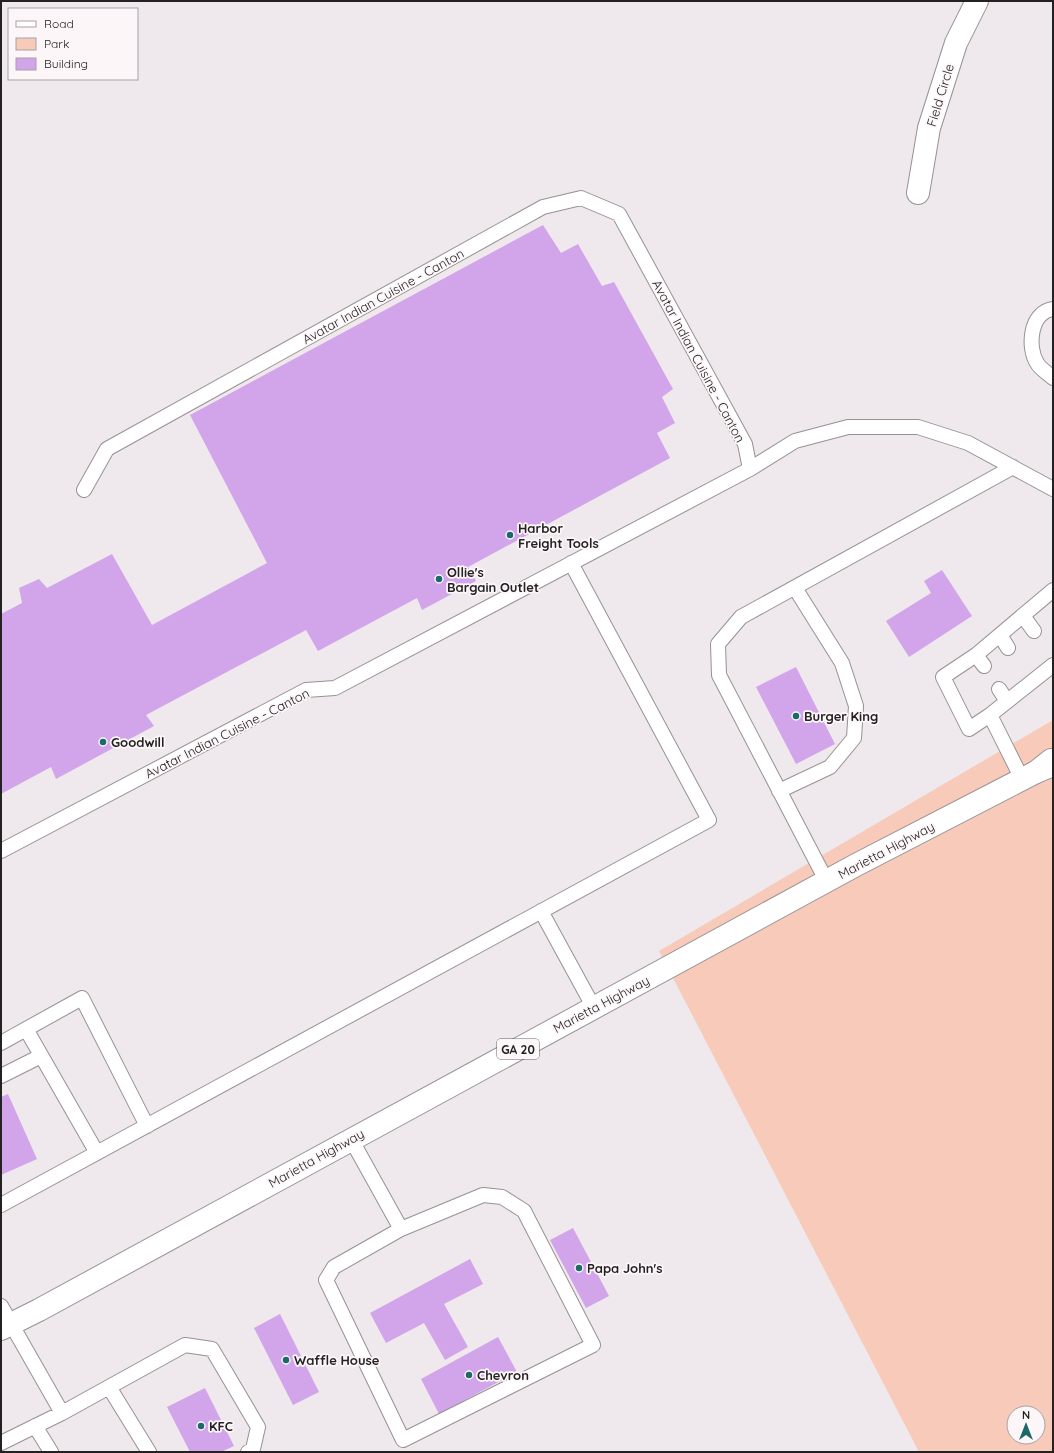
<svg xmlns="http://www.w3.org/2000/svg" width="1054" height="1453" viewBox="0 0 1054 1453" font-family="Quicksand,sans-serif">
<style>
.green{fill:#f8caba;fill-rule:evenodd}
.building{fill:#d2a5ea}
.lines{fill:none;stroke-linecap:round;stroke-linejoin:round}
.lane-casing{stroke:#979194;stroke-width:16}
.street-casing{stroke:#979194;stroke-width:24}
.primary-casing{stroke:#979194;stroke-width:24}
.highway-casing{stroke:#979194;stroke-width:24}
.lane{stroke:#fff;stroke-width:14}
.street{stroke:#fff;stroke-width:22}
.primary{stroke:#fff;stroke-width:22}
.highway{stroke:#fff;stroke-width:22}
.poi-dot{fill:#1c696c;stroke:#fcf6f9;stroke-width:1.5}
.labels{text-anchor:middle;dominant-baseline:central;stroke-width:3.5;stroke-linejoin:round;paint-order:stroke}
.shield{fill:#fcf6f9;stroke:#646162;stroke-width:1}
.shield-label{font-size:12px;font-weight:bold;fill:#232122}
.street-label{font-size:13px;fill:#232122;stroke:#fcf6f9}
.poi-label{font-size:13px;font-weight:bold;fill:#232122;stroke:#fcf6f9;text-anchor:start}
</style>
<rect width="100%" height="100%" fill="#efe8ec"/>
<!-- green -->
<path class="green" d="M 1053,720 L 1053,1452 L 919,1452 L 659,951 ZM 1014,1413 L 1038,1413 L 1038,1437 L 1014,1437 Z"/>
<!-- building -->
<path class="building" d="M 543,225 L 561,253 L 578,244 L 602,286 L 614,282 L 673,389 L 662,397 L 675,423 L 657,433 L 670,458 L 468,567 L 476,581 L 422,610 L 417,598 L 318,651 L 306,630 L 146,715 L 154,726 L 56,779 L 51,767 L 1,794 L 1,614 L 22,603 L 19,588 L 39,579 L 47,588 L 112,554 L 152,625 L 267,563 L 190,415 Z
M 942,570 L 972,616 L 909,657 L 886,621 L 931,593 L 924,581 Z
M 796,667 L 835,744 L 796,764 L 756,687 Z
M 8,1094 L 37,1159 L 1,1175 L 1,1097 Z
M 573,1228 L 609,1296 L 586,1308 L 550,1240 Z
M 470,1259 L 483,1284 L 444,1304 L 468,1347 L 445,1360 L 424,1323 L 386,1343 L 370,1313 Z
M 280,1314 L 319,1392 L 293,1405 L 254,1328 Z
M 498,1337 L 517,1372 L 439,1414 L 421,1379 Z
M 205,1388 L 234,1446 L 221,1452 L 190,1452 L 167,1407 Z"/>
<g class="lines">
<!-- lane casing -->
<g class="lane-casing">
<path id="lane" d="M 1053,309 C 1030,312 1027,347 1037,363 C 1040,369 1048,373 1053,378
M 750,469 L 795,441 L 848,427 L 918,427 L 968,443 L 1053,489
M 1023,616 L 1034,631
M 1000,635 L 1008,648
M 976,655 L 984,666
M 999,689 L 1007,701
M 990,715 L 1053,665
M 1022,779 L 990,715 L 969,729 L 943,677 L 976,655 L 1053,590
M 779,791 L 830,767 L 854,738 L 856,706 L 842,663 L 795,588
M 1,851 L 306,690 L 335,688 L 750,469 L 745,444 L 619,214 L 581,198 L 543,207 L 107,449 L 84,490
M 827,882 L 719,675 L 718,644 L 741,617 L 1013,467
M 541,911 L 594,1008
M 26,1029 L 97,1153
M 1,1043 L 82,998 L 147,1126
M 1,1076 L 41,1056
M 351,1139 L 401,1229 L 483,1195 L 502,1197 L 524,1211 L 593,1345 L 403,1440 L 326,1280 L 334,1267 L 401,1229
M 1,1205 L 709,820 L 571,563
M 1,1306 L 62,1413 L 185,1345 L 212,1349 L 258,1427 L 253,1449 L 248,1452
M 109,1387 L 149,1452
M 35,1426 L 51,1452
M 1,1443 L 62,1413"/>
</g>
<!-- street casing -->
<g class="street-casing">
<path id="street" d="M 918,193 L 929,128 L 956,43 L 977,1"/>
</g>
<!-- primary casing -->
<g class="primary-casing">
<path id="primary" d="M 1,1329 L 39,1310 L 856,865 L 1036,772 L 1051,760"/>
</g>
<!-- highway casing -->
<g class="highway-casing">
<path id="highway" d="M 1036,772 L 1053,765"/>
</g>
<!-- lane -->
<use href="#lane" class="lane"/>
<!-- street -->
<use href="#street" class="street"/>
<!-- primary -->
<use href="#primary" class="primary"/>
<!-- highway -->
<use href="#highway" class="highway"/>
</g>
<!-- markers -->
<g class="poi-dot">
<circle cx="510" cy="535" r="4"/>
<circle cx="439" cy="579" r="4"/>
<circle cx="796" cy="716" r="4"/>
<circle cx="103" cy="742" r="4"/>
<circle cx="579" cy="1268" r="4"/>
<circle cx="286" cy="1360" r="4"/>
<circle cx="469" cy="1375" r="4"/>
<circle cx="201" cy="1426" r="4"/>
</g>
<g class="labels">
<!-- shield labels -->
<rect class="shield" x="497" y="1039" width="42" height="20" rx="3"/>
<g class="shield-label">
<text x="518" y="1049">GA 20</text>
</g>
<!-- street labels -->
<g class="street-label">
<text transform="translate(940 95) rotate(-73)">Field Circle</text>
<text transform="translate(383 296) rotate(-29)">Avatar Indian Cuisine - Canton</text>
<text transform="translate(699 361) rotate(62)">Avatar Indian Cuisine - Canton</text>
<text transform="translate(227 733) rotate(-27)">Avatar Indian Cuisine - Canton</text>
<text transform="translate(886 850) rotate(-28)">Marietta Highway</text>
<text transform="translate(601 1004) rotate(-28)">Marietta Highway</text>
<text transform="translate(316 1158) rotate(-29)">Marietta Highway</text>
</g>
<!-- poi labels -->
<g class="poi-label">
<text x="518" y="528">Harbor<tspan x="518" dy="15">Freight Tools</tspan></text>
<text x="447" y="572">Ollie's<tspan x="447" dy="15">Bargain Outlet</tspan></text>
<text x="804" y="716">Burger King</text>
<text x="111" y="742">Goodwill</text>
<text x="587" y="1268">Papa John's</text>
<text x="294" y="1360">Waffle House</text>
<text x="477" y="1375">Chevron</text>
<text x="209" y="1426">KFC</text>
</g>
</g>
<!-- border -->
<rect width="1054" height="1453" fill="none" stroke="#232122" stroke-width="4"/>
<!-- legend -->
<rect x="8" y="8" width="130" height="72" fill="#fcf6f9" stroke="#a5a1a3"/>
<rect x="16" y="21" width="20" height="6" fill="#ffffff" stroke="#a5a1a3"/>
<text x="44" y="28" font-size="12" fill="#232122">Road</text>
<rect x="16" y="38" width="20" height="12" fill="#f8caba" stroke="#a5a1a3"/>
<text x="44" y="48" font-size="12" fill="#232122">Park</text>
<rect x="16" y="58" width="20" height="12" fill="#d2a5ea" stroke="#a5a1a3"/>
<text x="44" y="68" font-size="12" fill="#232122">Building</text>
<!-- north arrow -->
<g transform="translate(1026 1425)"><circle r="19" fill="#fcf6f9" stroke="#a5a1a3"/>
<path d="M0-3L7 15L0 10L-7 15Z" fill="#1c696c"/>
<text y="-6" font-size="11" font-weight="bold" text-anchor="middle" fill="#232122">N</text>
</g>
</svg>
